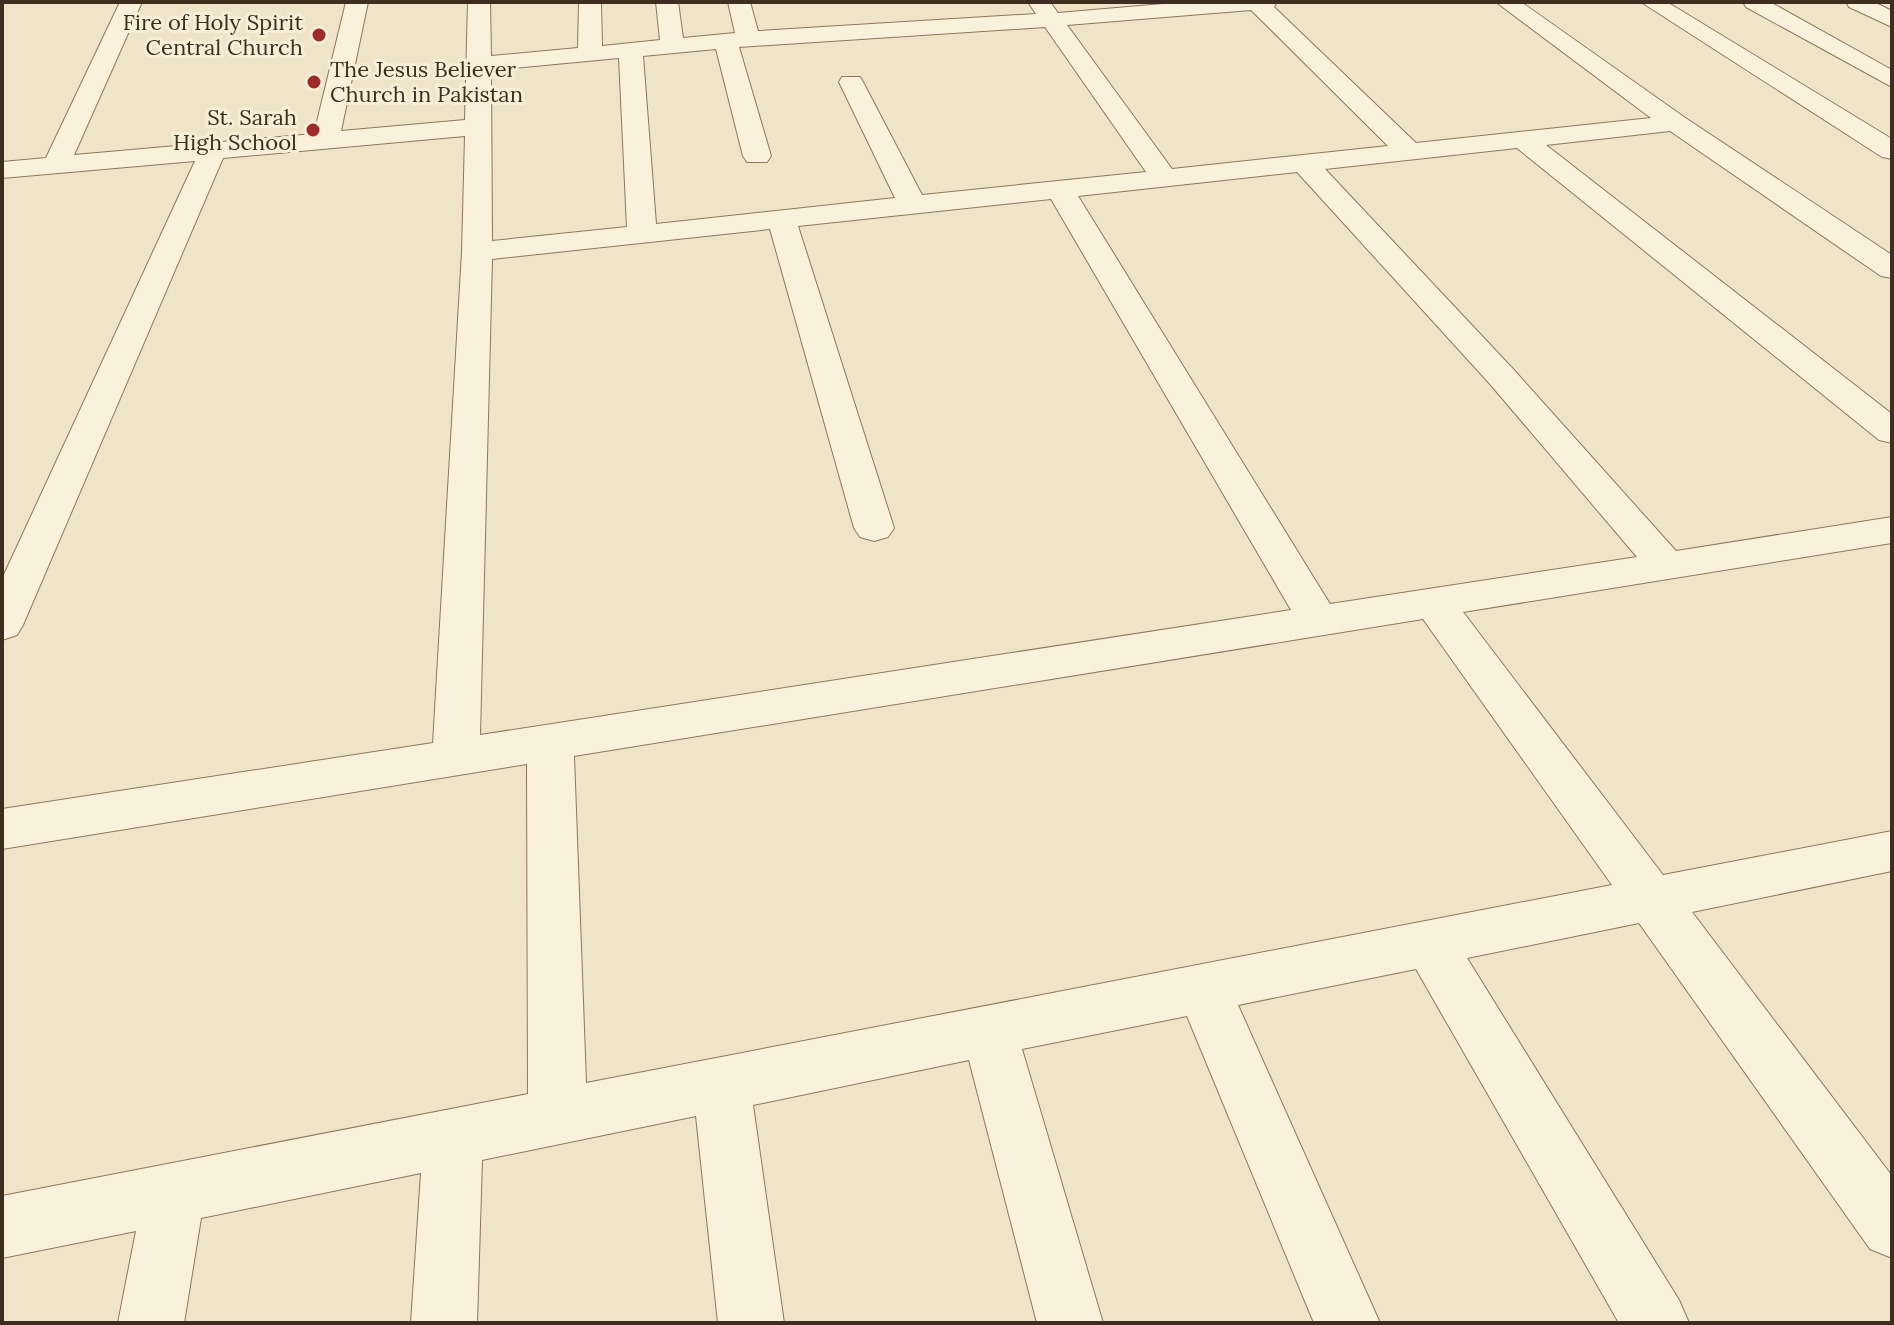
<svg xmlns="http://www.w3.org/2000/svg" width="1894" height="1325" viewBox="0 0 1894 1325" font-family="Lora,serif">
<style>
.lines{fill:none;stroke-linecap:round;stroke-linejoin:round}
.minor-casing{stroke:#8d765c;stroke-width:2}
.minor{fill:#faf1dc;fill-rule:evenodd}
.poi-dot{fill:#9e2a2b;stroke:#f7eed8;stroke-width:3}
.labels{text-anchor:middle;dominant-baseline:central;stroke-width:6;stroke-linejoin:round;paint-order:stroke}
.far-poi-label{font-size:22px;fill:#3d2e20;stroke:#f7eed8;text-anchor:end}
</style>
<rect width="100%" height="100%" fill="#f0e4c8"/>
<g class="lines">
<!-- minor casing -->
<g class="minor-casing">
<path id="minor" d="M 120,2 L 142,2 L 74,155 L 314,134 L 346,2 L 368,2 L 341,131 L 465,120 L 468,2 L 490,2 L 491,56 L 578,48 L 579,2 L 601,2 L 602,46 L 660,40 L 656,2 L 678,2 L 683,38 L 735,33 L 728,2 L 750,2 L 758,31 L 1036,14 L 1028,2 L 1050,2 L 1058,13 L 1186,2 L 1277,2 L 1274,7 L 1416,143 L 1651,118 L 1496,2 L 1521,2 L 1684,117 L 1892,255 L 1892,278 L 1881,276 L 1670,131 L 1546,145 L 1892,414 L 1892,443 L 1879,440 L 1517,148 L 1325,169 L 1514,370 L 1676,551 L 1892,517 L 1892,543 L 1463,612 L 1663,875 L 1892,831 L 1892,871 L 1692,912 L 1892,1176 L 1892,1258 L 1870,1249 L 1639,923 L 1467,958 L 1679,1300 L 1689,1323 L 1619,1323 L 1416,969 L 1238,1005 L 1380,1323 L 1314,1323 L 1187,1016 L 1022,1049 L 1103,1323 L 1037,1323 L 969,1060 L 753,1105 L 784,1323 L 718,1323 L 696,1116 L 482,1160 L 477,1323 L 411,1323 L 421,1173 L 201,1218 L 184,1323 L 118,1323 L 136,1231 L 2,1258 L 2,1196 L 528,1094 L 527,764 L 2,849 L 2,809 L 433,743 L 462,252 L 465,136 L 223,158 L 23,625 L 17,635 L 2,640 L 2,579 L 195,161 L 2,178 L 2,162 L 46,158 ZM 1251,10 L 1388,146 L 1172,169 L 1067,25 ZM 1045,27 L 1146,172 L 922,195 L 863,82 L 860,77 L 842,77 L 839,82 L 895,198 L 656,224 L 643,56 L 716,49 L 743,156 L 747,162 L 767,162 L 771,156 L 739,47 ZM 619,58 L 627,227 L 492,241 L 491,70 ZM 1297,172 L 1490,384 L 1637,557 L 1330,604 L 1078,196 ZM 1051,199 L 1291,610 L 480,735 L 492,259 L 770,229 L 854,528 L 860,537 L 874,541 L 888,537 L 894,528 L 798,226 ZM 1423,619 L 1612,885 L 586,1083 L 574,756 Z
M 1641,2 L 1667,2 L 1892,139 L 1892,159 L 1882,157 Z
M 1743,2 L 1770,2 L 1892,70 L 1892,87 L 1746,7 Z
M 1846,2 L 1874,2 L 1892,11 L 1892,27 L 1849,7 Z"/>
</g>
<!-- minor -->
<use href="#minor" class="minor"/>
</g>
<!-- markers -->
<g class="poi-dot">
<circle cx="319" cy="35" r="8"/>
<circle cx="314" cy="82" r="8"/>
<circle cx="313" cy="130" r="8"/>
</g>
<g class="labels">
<!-- far-poi labels -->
<g class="far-poi-label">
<text x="303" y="22">Fire of Holy Spirit<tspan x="303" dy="25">Central Church</tspan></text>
<text x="330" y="69" text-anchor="start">The Jesus Believer<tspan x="330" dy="25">Church in Pakistan</tspan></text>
<text x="297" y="117">St. Sarah<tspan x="297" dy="25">High School</tspan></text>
</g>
</g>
<!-- border -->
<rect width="1894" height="1325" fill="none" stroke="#3d2e20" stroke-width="8"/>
</svg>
